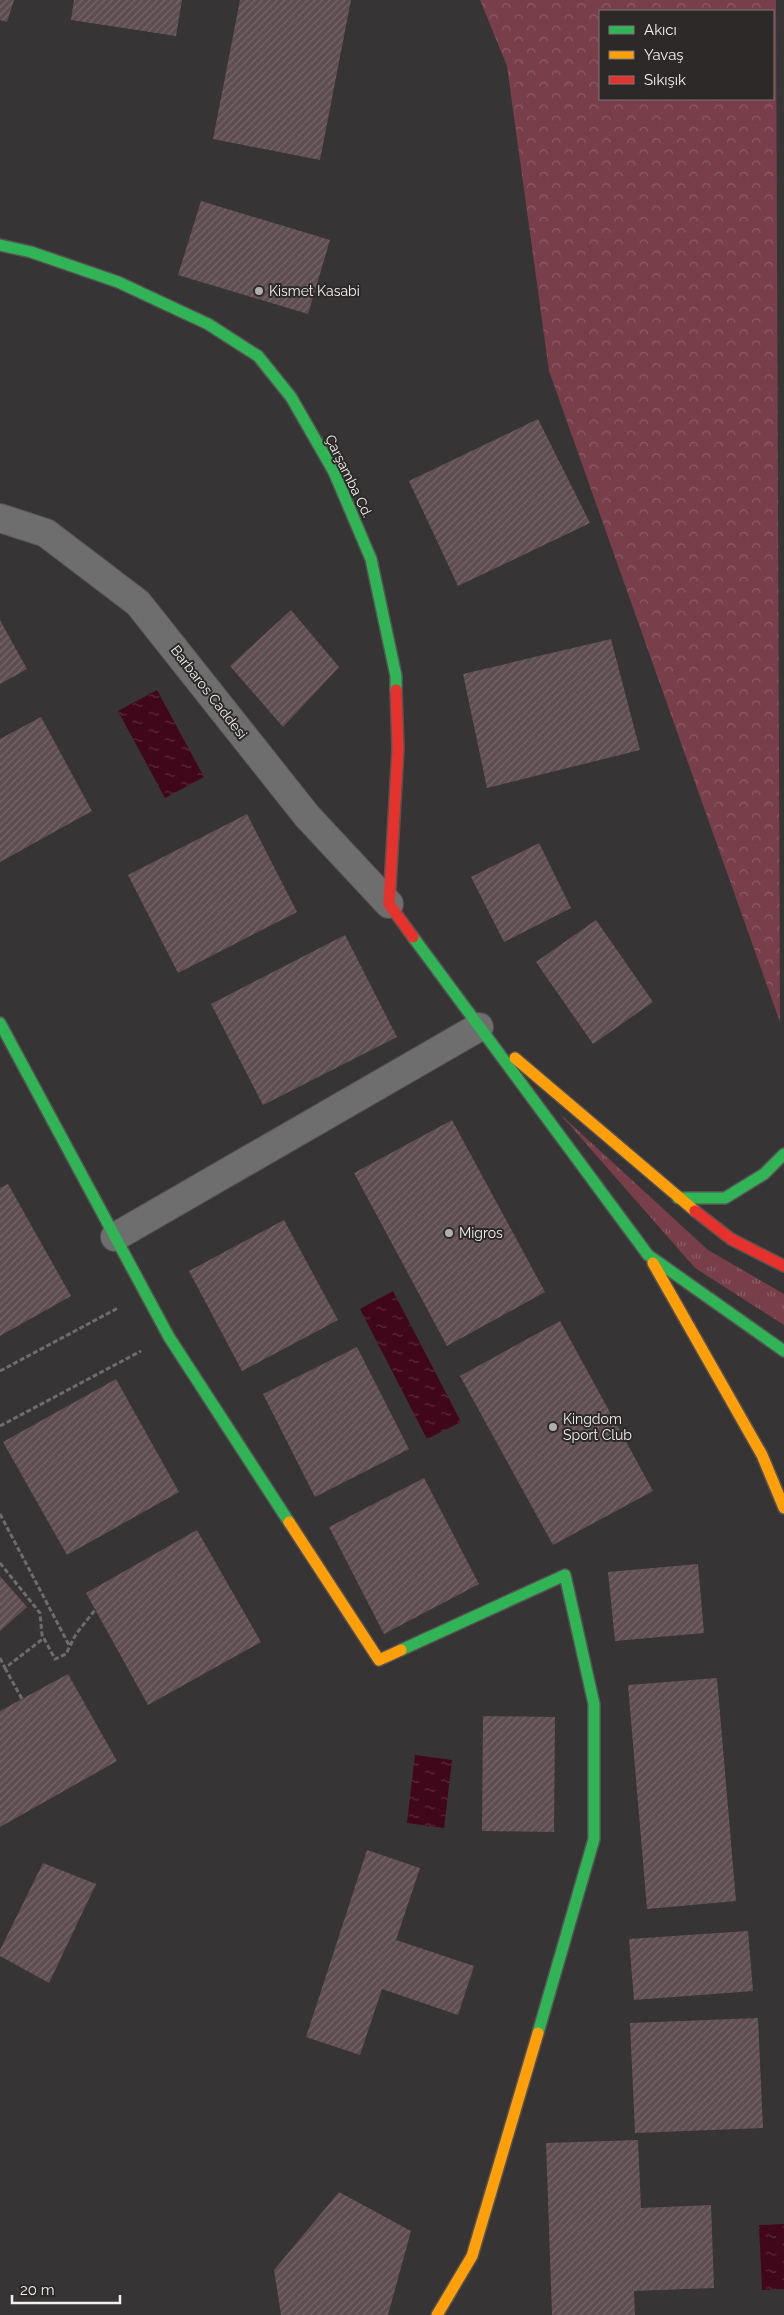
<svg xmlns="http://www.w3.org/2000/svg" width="784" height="2315" viewBox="0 0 784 2315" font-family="Raleway,sans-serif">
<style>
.grass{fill:url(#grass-tufts)}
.forest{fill:url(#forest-crowns);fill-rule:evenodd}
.water{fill:url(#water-ripples)}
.building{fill:url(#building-hatch)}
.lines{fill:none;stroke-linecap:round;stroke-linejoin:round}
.street-casing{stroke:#545253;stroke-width:30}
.fast-casing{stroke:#545253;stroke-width:14}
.slow-casing{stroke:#545253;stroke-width:14}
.jam-casing{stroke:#545253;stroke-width:14}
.path{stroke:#6e6c6c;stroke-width:3;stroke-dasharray:5 2.5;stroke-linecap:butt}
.street{stroke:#6f6e6e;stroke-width:28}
.fast{stroke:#30b455;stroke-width:11}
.slow{stroke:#ff9f0a;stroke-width:11}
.jam{stroke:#e5322d;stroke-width:11}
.poi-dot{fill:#b0aeae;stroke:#2d2929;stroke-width:2}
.labels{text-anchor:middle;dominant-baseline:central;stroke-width:4;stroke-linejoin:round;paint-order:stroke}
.poi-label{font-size:14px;fill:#f1efef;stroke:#2d2929;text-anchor:start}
.street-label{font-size:14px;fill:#f1efef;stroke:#2d2929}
</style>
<defs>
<pattern id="grass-tufts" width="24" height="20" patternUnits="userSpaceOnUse" patternTransform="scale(1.25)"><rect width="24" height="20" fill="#783f4b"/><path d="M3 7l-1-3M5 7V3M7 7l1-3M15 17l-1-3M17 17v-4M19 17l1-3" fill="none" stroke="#8c5b65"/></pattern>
<pattern id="forest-crowns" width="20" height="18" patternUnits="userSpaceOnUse" patternTransform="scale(1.25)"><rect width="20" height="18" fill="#783f4b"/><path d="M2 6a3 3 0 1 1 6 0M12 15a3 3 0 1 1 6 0" fill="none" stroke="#8c5b65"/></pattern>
<pattern id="water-ripples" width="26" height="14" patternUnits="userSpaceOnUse" patternTransform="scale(1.25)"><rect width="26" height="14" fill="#40071b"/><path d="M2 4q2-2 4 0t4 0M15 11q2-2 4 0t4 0" fill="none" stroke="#5c2b3c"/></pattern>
<pattern id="building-hatch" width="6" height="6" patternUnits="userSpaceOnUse" patternTransform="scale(1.25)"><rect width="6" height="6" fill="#5e4d51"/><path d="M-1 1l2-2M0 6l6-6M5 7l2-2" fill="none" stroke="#76676a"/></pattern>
</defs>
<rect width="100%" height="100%" fill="#363434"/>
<!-- grass -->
<path class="grass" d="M 560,1114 L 708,1250 L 784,1294 L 784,1325 L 695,1268 Z"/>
<!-- forest -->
<path class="forest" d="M 480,0 L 776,0 L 780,1022 L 549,371 L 507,66 ZM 600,11 L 773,11 L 773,99 L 600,99 Z"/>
<!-- water -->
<path class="water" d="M 157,690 L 204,777 L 165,798 L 118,711 Z
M 393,1291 L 461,1422 L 427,1439 L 360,1309 Z
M 415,1755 L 452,1760 L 444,1828 L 407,1823 Z
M 784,2224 L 784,2289 L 762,2290 L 759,2225 Z"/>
<!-- building -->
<path class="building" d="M 0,0 L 14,0 L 7,22 L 0,20 Z
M 74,0 L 182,0 L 176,36 L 71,20 Z
M 240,0 L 351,0 L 320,160 L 213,139 Z
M 201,201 L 330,240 L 308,314 L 178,275 Z
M 538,419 L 590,523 L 458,586 L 409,481 Z
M 291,610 L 339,667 L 283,727 L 230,666 Z
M 0,620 L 27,669 L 0,684 Z
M 611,639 L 640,750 L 487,788 L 463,674 Z
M 41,717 L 92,811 L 0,862 L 0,739 Z
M 247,814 L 297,912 L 178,973 L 128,875 Z
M 539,843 L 571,908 L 504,942 L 471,877 Z
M 596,920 L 653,1002 L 593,1044 L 536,962 Z
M 345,935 L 397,1037 L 263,1105 L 211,1004 Z
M 452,1120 L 545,1292 L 447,1346 L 354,1173 Z
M 8,1184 L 71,1296 L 0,1336 L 0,1188 Z
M 284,1220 L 338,1320 L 242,1371 L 189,1271 Z
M 560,1321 L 653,1491 L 553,1545 L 460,1376 Z
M 357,1347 L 409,1449 L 315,1497 L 263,1394 Z
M 116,1379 L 179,1492 L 67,1555 L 3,1442 Z
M 424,1478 L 479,1584 L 384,1634 L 329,1527 Z
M 197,1530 L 261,1642 L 148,1705 L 86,1593 Z
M 698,1564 L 704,1633 L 615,1641 L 608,1572 Z
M 0,1576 L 27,1607 L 0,1631 Z
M 68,1674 L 117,1761 L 0,1827 L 0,1711 Z
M 717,1678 L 736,1901 L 647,1909 L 628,1685 Z
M 483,1716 L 555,1717 L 554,1832 L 482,1831 Z
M 367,1850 L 420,1868 L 396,1940 L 474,1966 L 458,2015 L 382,1989 L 360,2055 L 306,2037 Z
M 43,1863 L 96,1884 L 49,1983 L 0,1956 L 0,1950 Z
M 748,1931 L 753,1991 L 634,2000 L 629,1939 Z
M 758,2018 L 763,2128 L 635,2133 L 630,2023 Z
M 638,2140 L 641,2208 L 711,2205 L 714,2288 L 634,2291 L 635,2315 L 552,2315 L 546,2143 Z
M 339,2192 L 411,2231 L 388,2315 L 281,2315 L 274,2270 Z"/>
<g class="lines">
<!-- street casing -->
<g class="street-casing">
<path id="street" d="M 0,518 L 46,533 L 138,603 L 307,816 L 389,904
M 115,1237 L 479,1027"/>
</g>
<!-- fast casing -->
<g class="fast-casing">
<path id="fast" d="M 0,245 L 31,252 L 118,282 L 208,324 L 258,356 L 291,397 L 334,472 L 371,559 L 396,676 L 396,690
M 413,937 L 648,1255 L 784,1351
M 0,1023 L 169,1337 L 289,1522
M 678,1198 L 725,1198 L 764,1174 L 784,1154
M 401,1650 L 565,1575 L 594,1704 L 594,1839 L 538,2033"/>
</g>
<!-- slow casing -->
<g class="slow-casing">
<path id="slow" d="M 515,1058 L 695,1211
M 653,1263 L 762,1455 L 784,1508
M 289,1522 L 379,1660 L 401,1650
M 437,2315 L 472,2256 L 538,2033"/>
</g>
<!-- jam casing -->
<g class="jam-casing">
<path id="jam" d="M 396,690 L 398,749 L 389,904 L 413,937
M 695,1211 L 731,1239 L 784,1266"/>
</g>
<!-- path -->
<path class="path" d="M 0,1371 L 118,1308
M 0,1426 L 141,1351
M 0,1514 L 69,1645
M 0,1563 L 40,1613 L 42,1635 L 55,1659 L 66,1654 L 76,1634 L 95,1610
M 0,1658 L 5,1668 L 44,1638
M 5,1668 L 22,1699"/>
<!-- street -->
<use href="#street" class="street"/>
<!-- fast -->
<use href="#fast" class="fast"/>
<!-- slow -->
<use href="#slow" class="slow"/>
<!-- jam -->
<use href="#jam" class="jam"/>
</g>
<!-- markers -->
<g class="poi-dot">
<circle cx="259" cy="291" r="5"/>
<circle cx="449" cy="1233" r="5"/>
<circle cx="553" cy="1427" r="5"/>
</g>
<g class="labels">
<!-- poi labels -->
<g class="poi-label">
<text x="269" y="291">Kismet Kasabi</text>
<text x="459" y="1233">Migros</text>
<text x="563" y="1419">Kingdom<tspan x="563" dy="16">Sport Club</tspan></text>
</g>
<!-- street labels -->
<g class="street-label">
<text transform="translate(349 476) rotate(64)">Çarşamba Cd.</text>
<text transform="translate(209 692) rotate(52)">Barbaros Caddesi</text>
</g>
</g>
<!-- legend -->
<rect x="599" y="10" width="175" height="90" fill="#2d2929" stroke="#7b7878"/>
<rect x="609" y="26" width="25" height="8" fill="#30b455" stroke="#7b7878"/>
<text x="644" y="35" font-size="15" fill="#f1efef">Akıcı</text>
<rect x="609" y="51" width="25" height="8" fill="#ff9f0a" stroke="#7b7878"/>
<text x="644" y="60" font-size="15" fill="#f1efef">Yavaş</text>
<rect x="609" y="76" width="25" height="8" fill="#e5322d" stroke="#7b7878"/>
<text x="644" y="85" font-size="15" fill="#f1efef">Sıkışık</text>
<!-- scale -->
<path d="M12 2295v8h108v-8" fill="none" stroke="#f1efef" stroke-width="2.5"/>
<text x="20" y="2295" font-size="15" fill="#f1efef" stroke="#2d2929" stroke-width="4" paint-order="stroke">20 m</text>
</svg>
